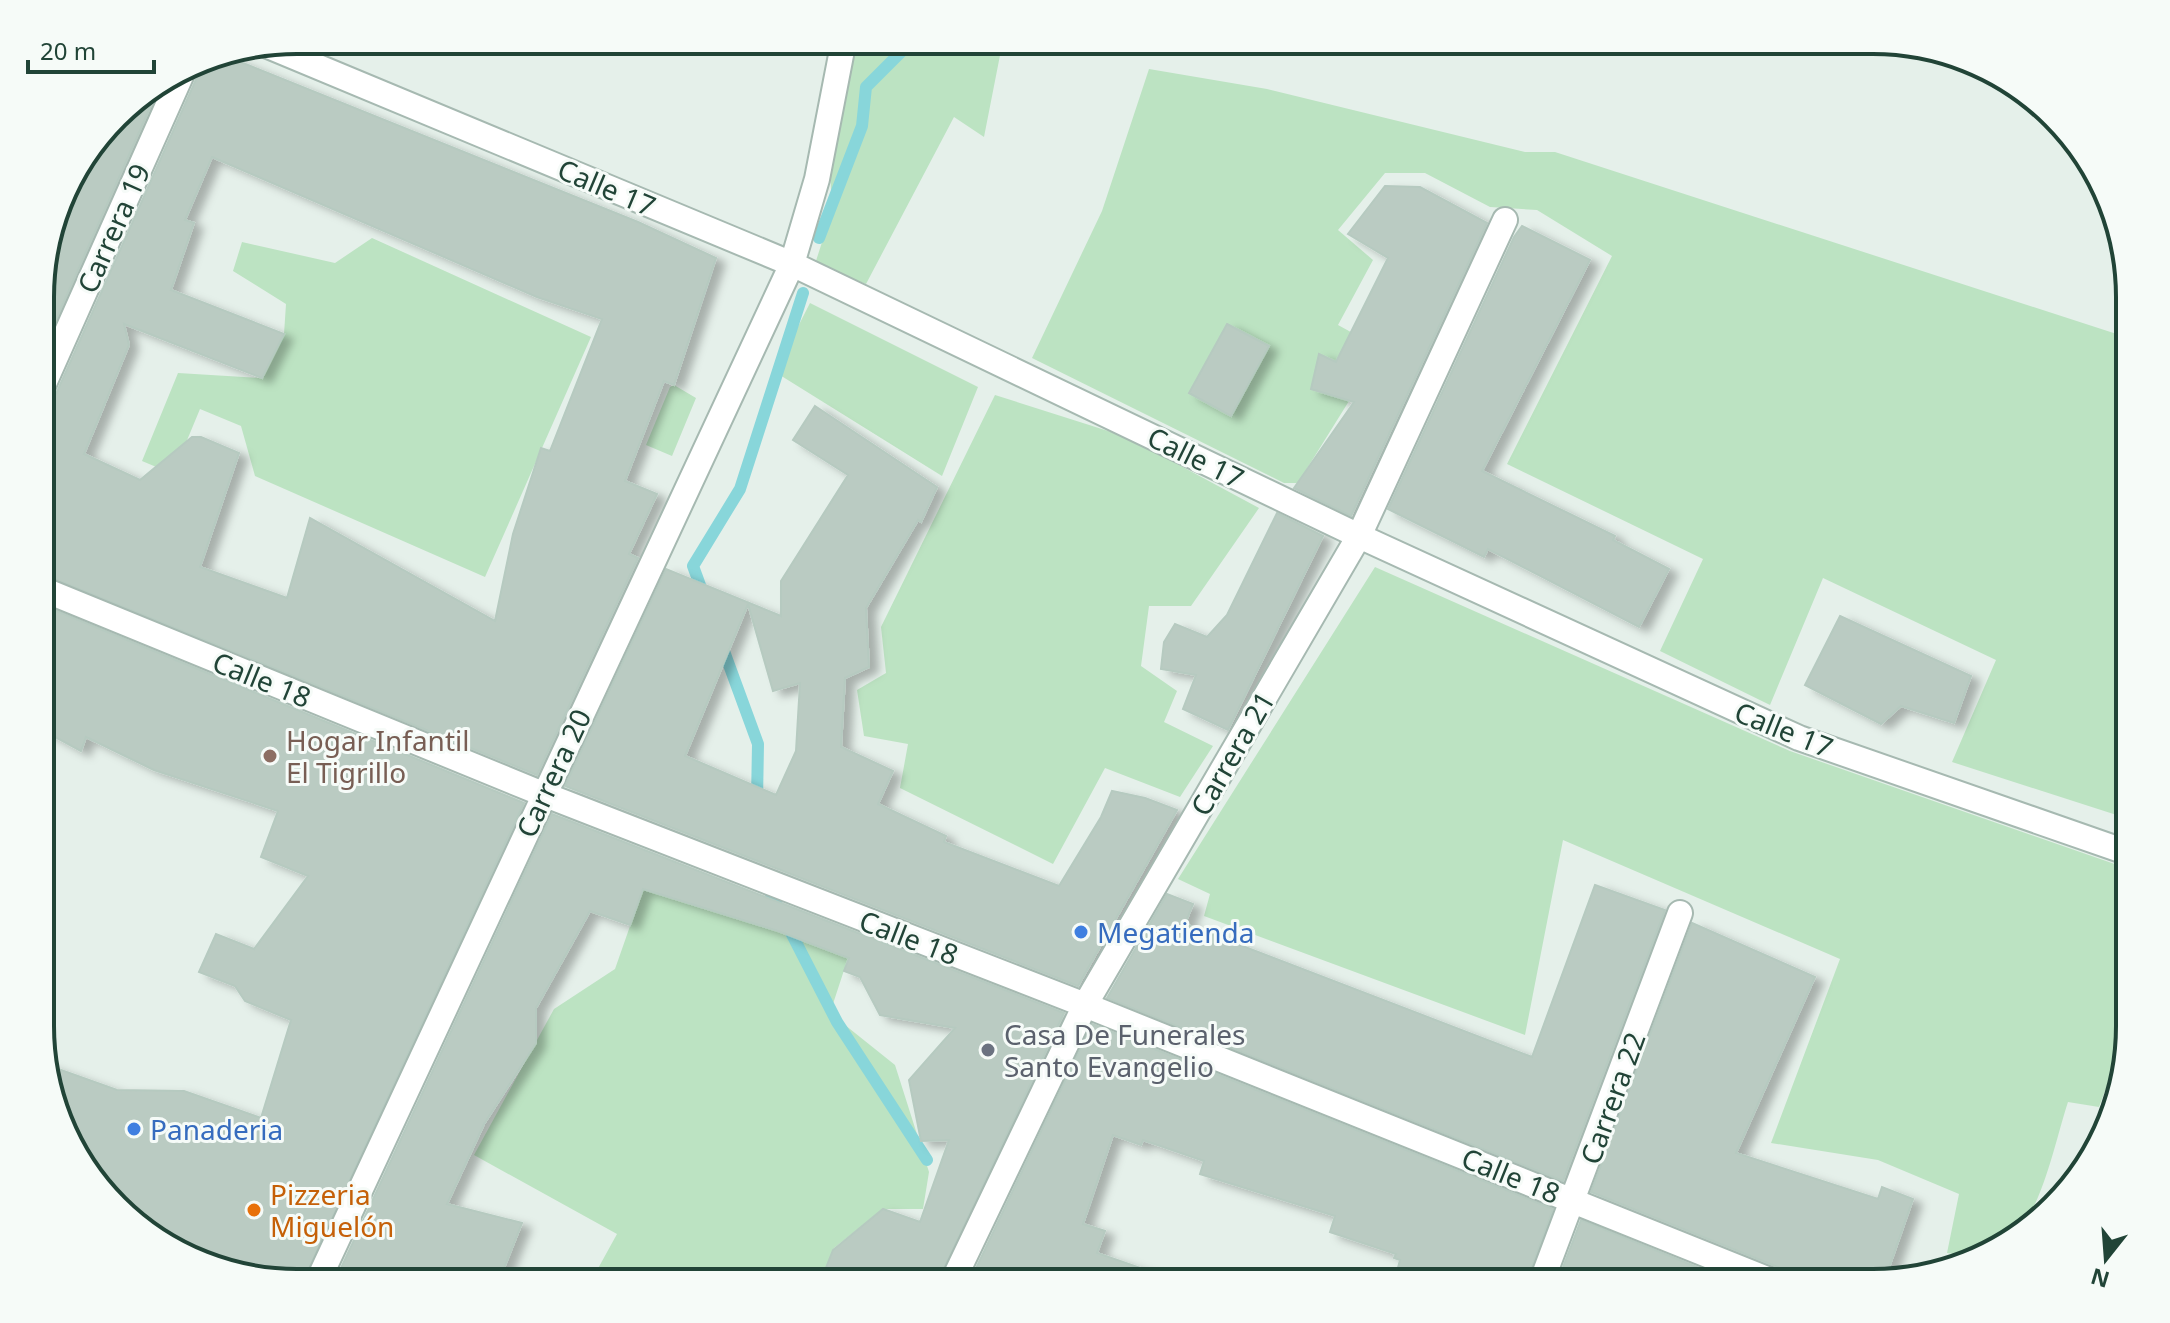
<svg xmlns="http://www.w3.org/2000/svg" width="2170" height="1323" viewBox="0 0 2170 1323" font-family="'Noto Sans',sans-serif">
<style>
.green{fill:#bce3c2}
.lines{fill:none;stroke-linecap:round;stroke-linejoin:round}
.stream{stroke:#88d6da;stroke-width:12}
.building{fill:#bacbc2;stroke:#b6cac0;stroke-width:2;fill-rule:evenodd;filter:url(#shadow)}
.minor-casing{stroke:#a6b9b1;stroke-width:28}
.minor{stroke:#fff;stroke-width:24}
.education-dot{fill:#8d6e63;stroke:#f6fbf8;stroke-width:3}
.shop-dot{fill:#3f7fe0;stroke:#f6fbf8;stroke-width:3}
.worship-dot{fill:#6b7280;stroke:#f6fbf8;stroke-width:3}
.food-dot{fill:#e8710a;stroke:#f6fbf8;stroke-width:3}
.labels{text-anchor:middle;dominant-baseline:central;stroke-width:6;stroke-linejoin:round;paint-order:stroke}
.street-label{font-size:28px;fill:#214437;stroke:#f6fbf8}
.education-label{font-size:28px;fill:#785e54;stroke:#f6fbf8;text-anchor:start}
.shop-label{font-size:28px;fill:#366cbe;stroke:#f6fbf8;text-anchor:start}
.worship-label{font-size:28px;fill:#5b616d;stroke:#f6fbf8;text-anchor:start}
.food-label{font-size:28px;fill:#c56008;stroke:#f6fbf8;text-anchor:start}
.rim{fill:none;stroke:#214437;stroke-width:4}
</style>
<defs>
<filter id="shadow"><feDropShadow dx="9" dy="5" stdDeviation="4" flood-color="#0004"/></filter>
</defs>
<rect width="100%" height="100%" fill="#e5f0ea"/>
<!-- green -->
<path class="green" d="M 838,40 L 1003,40 L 984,137 L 954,117 L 866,284 L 815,264 L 832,211 L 826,83 Z
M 1149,69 L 1267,89 L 1525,152 L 1555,152 L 2129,338 L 2129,819 L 1952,762 L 1996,660 L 1823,578 L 1770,705 L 1660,651 L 1703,559 L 1507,464 L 1612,256 L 1537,210 L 1490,207 L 1425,173 L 1385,173 L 1338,230 L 1373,260 L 1338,325 L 1380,348 L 1366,374 L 1319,354 L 1311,389 L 1349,401 L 1298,483 L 1284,483 L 1032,358 L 1102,211 Z
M 372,238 L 591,337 L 485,577 L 255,476 L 241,426 L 200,409 L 173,474 L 142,461 L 178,373 L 261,378 L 284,334 L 286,304 L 233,271 L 242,242 L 335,263 Z
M 810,303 L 978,387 L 942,476 L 775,372 Z
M 674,385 L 696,398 L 672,456 L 646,445 L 670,387 Z
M 995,395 L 1127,437 L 1259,508 L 1191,606 L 1149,606 L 1141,666 L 1177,691 L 1164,722 L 1213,746 L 1180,797 L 1105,768 L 1053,864 L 900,788 L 908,744 L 864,736 L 857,690 L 886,673 L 881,627 Z
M 1375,567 L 1790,751 L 2129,869 L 2129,1042 L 2127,1050 L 2121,1048 L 2099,1107 L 2068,1102 C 2054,1144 2040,1224 2002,1248 C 1985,1259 1966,1256 1947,1253 L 1959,1194 L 1878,1160 L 1771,1143 L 1840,959 L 1563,840 L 1525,1035 L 1204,916 L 1210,894 L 1178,879 Z
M 643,889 L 760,923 L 848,958 L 830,1013 L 895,1065 L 929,1172 L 923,1209 L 883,1209 L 834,1248 L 820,1283 L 590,1283 L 617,1234 L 474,1155 L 554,1009 L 615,969 Z"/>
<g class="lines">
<!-- stream -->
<path class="stream" d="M 819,238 L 862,126 L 866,87 L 913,40
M 704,596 L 693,566 L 740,489 L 803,293
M 721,643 L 758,744 L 757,800
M 766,884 L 837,1022 L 927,1160"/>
</g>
<!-- building -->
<path class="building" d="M 223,55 L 638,222 L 716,258 L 674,385 L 664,381 L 625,481 L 657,494 L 629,554 L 638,558 L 537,775 L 42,574 L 42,403 L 56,394 L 198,75 L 197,61 ZM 212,157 L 537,297 L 602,319 L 550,451 L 541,448 L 513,534 L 495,621 L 310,518 L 287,598 L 200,567 L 239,453 L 201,437 L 192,437 L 140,480 L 84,454 L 129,345 L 124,324 L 262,378 L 284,334 L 171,290 L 194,223 L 185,220 Z
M 161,83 L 42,351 L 42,264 L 66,184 L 127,104 Z
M 1385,186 L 1420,187 L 1487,223 L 1351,516 L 1294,488 L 1354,402 L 1311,389 L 1319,354 L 1336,362 L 1388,258 L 1348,234 Z
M 1522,226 L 1590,260 L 1482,471 L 1615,536 L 1613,540 L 1669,569 L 1639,627 L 1488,549 L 1484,557 L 1388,509 L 1514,237 Z
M 1227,324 L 1269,346 L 1231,416 L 1189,393 Z
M 815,406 L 937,487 L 921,522 L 918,520 L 866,608 L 869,667 L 845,678 L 841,747 L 893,771 L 878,804 L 946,836 L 944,842 L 1059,886 L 1101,817 L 1112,791 L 1145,798 L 1177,810 L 1078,986 L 565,786 L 666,569 L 781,616 L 781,581 L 848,475 L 793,440 ZM 748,604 L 773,691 L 800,683 L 796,751 L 776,795 L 685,756 Z
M 1277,513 L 1323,536 L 1228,730 L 1183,709 L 1196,675 L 1161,669 L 1164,642 L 1175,624 L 1207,637 L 1227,615 Z
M 42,605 L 524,803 L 302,1283 L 215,1270 L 155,1240 L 83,1168 L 44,1064 L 117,1090 L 184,1091 L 261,1118 L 291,1020 L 245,1001 L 235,986 L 199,972 L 216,934 L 254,949 L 308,876 L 261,857 L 278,811 L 154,770 L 86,737 L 81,751 L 42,730 Z
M 1840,616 L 1971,676 L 1954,723 L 1901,706 L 1881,724 L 1805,685 Z
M 552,814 L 1064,1013 L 937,1283 L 820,1283 L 833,1250 L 883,1209 L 920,1222 L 949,1140 L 921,1141 L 909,1080 L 955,1028 L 880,1015 L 860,977 L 844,971 L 849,958 L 778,931 L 643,889 L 630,925 L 590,911 L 536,1008 L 536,1043 L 484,1124 L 447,1204 L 522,1223 L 498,1283 L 334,1283 Z
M 1595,885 L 1665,910 L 1563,1181 L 1107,998 L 1167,894 L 1193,904 L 1185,924 L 1532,1057 Z
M 1692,923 L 1815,977 L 1736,1153 L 1878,1199 L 1882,1187 L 1913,1199 L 1884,1282 L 1792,1282 L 1783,1269 L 1591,1192 Z
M 1092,1024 L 1553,1209 L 1526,1283 L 1394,1283 L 1400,1260 L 1394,1258 L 1396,1254 L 1330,1232 L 1335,1216 L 1200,1174 L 1204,1161 L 1143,1140 L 1141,1145 L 1113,1135 L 1083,1224 L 1105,1231 L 1097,1253 L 1166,1277 L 1166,1283 L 969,1283 Z
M 1581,1220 L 1736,1283 L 1557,1283 Z"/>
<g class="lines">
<!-- minor casing -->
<g class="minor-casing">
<path id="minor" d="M 268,46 L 792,264 L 1359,536 L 1799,738 L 2129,853
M 42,388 L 184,69
M 42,589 L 543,794 L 1085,1005 L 1777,1283
M 317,1283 L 792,264 L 817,179 L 842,50 L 847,40
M 952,1283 L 1085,1005 L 1359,536 L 1505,220
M 1541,1283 L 1680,913"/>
</g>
<!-- minor -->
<use href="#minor" class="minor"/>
</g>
<!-- markers -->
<circle class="education-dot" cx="270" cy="756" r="8"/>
<g class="shop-dot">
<circle cx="1081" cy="932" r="8"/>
<circle cx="134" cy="1129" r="8"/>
</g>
<circle class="worship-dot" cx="988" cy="1050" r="8"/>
<circle class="food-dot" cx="254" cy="1210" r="8"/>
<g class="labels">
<!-- street labels -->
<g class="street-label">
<text transform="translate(607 187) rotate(23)">Calle 17</text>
<text transform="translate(113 228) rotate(-66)">Carrera 19</text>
<text transform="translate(1196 457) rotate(26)">Calle 17</text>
<text transform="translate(262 679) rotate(22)">Calle 18</text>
<text transform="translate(1784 729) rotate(22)">Calle 17</text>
<text transform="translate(1232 753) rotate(-60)">Carrera 21</text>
<text transform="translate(553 773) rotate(-65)">Carrera 20</text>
<text transform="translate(909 937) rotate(21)">Calle 18</text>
<text transform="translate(1612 1098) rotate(-70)">Carrera 22</text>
<text transform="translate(1511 1175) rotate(22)">Calle 18</text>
</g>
<!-- education labels -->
<g class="education-label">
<text x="286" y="740">Hogar Infantil<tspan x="286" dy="32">El Tigrillo</tspan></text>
</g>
<!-- shop labels -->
<g class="shop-label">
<text x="1097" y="932">Megatienda</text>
<text x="150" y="1129">Panaderia</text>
</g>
<!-- worship labels -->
<g class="worship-label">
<text x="1004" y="1034">Casa De Funerales<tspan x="1004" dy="32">Santo Evangelio</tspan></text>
</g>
<!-- food labels -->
<g class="food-label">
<text x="270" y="1194">Pizzeria<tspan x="270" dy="32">Miguelón</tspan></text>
</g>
</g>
<!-- crop -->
<path d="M0 0H2170V1323H0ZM297 54H1873A243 243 0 0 1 2116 297V1026A243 243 0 0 1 1873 1269H297A243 243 0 0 1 54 1026V297A243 243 0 0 1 297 54Z" fill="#f6fbf8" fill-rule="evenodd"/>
<path class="rim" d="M297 54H1873A243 243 0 0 1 2116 297V1026A243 243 0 0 1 1873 1269H297A243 243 0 0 1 54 1026V297A243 243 0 0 1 297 54Z"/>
<!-- north arrow -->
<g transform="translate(2106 1259) rotate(197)" stroke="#f6fbf8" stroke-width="6" paint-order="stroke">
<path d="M0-6L14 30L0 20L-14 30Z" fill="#214437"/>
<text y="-12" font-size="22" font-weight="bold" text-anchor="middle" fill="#214437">N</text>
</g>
<!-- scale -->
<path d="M28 60v12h126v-12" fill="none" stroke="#214437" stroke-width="4"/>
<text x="40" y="60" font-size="24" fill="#214437" stroke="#f6fbf8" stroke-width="6" paint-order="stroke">20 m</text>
</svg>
